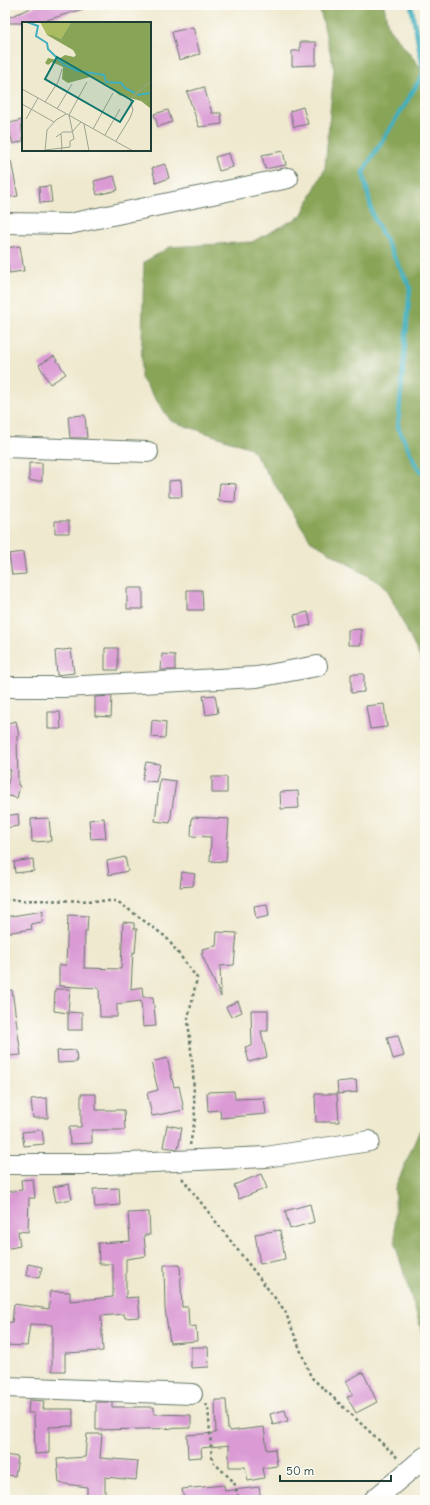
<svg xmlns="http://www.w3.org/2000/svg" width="430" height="1505" viewBox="0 0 430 1505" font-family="Delius,sans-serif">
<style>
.forest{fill:#88a456;stroke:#547045}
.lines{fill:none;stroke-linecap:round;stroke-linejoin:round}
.stream{stroke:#41afbe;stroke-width:4.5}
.building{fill:#da9ad4}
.minor-casing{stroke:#68796a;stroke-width:22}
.path{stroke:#68796a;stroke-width:2.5;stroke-dasharray:3 3;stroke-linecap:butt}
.minor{stroke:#fff;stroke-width:20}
.inset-river{fill:none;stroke:#41afbe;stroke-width:2}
.inset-road{fill:none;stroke:#9ca491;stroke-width:1}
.view{fill:#0f766e;fill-opacity:0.15;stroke:#0f766e;stroke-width:2}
.inset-edge{fill:none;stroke:#1f3d34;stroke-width:2}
</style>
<rect width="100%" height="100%" fill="#fdfcf7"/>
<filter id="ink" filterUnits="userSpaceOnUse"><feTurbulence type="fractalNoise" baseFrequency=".025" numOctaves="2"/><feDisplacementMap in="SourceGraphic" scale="8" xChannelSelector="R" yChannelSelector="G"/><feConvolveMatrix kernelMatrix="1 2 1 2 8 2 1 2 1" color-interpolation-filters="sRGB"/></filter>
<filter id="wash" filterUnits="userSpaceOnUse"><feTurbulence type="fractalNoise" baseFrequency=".012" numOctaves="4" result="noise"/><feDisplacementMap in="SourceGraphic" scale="16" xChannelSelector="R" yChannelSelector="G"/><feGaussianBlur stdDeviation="0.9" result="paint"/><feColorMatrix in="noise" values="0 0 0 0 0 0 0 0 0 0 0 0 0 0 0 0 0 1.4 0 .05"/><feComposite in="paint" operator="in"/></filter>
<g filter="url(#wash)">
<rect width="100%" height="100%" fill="#efe9cf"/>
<!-- forest -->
<path class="forest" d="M 319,5 L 384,5 L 388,27 L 425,73 L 425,683 L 423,664 L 386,587 L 311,541 L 251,448 L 171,421 L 141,378 L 144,262 L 170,247 L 252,242 L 301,216 L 325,168 L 334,69 Z
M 425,1118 L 425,1342 L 395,1244 L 395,1188 Z"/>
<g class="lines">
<!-- stream -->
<path class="stream" d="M 411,5 L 424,73 L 363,172 L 373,216 L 410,287 L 398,427 L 416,465 L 425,476"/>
</g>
<g id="blocks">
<!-- building -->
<path class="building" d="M 38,5 L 85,5 L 86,8 L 37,23 L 5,23 L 5,19 Z
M 193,27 L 200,54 L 179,60 L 172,32 Z
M 300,42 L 316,42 L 316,65 L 292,66 L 292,51 L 300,51 Z
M 204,87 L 212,113 L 221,113 L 222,124 L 199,127 L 187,92 Z
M 303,107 L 308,124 L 294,127 L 290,111 Z
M 168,110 L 172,122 L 158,127 L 154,114 Z
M 21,120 L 23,141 L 13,144 L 7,124 Z
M 283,151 L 286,165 L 265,169 L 262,155 Z
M 229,153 L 233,167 L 219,171 L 215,157 Z
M 11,161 L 18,196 L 5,198 L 5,162 Z
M 165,164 L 169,178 L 156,183 L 152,168 Z
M 114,176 L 118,190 L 97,195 L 94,181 Z
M 50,186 L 52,202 L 40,203 L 39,187 Z
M 20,246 L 24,271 L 9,273 L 5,248 Z
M 54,356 L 66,374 L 50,384 L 39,365 Z
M 85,415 L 87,438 L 70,438 L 68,416 Z
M 29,463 L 42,463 L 42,481 L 29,481 Z
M 181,480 L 182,497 L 169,497 L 169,481 Z
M 220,483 L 236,484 L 235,502 L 218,501 Z
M 55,521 L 69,521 L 69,533 L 55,533 Z
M 23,552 L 26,574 L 12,575 L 9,554 Z
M 127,588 L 143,588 L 143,609 L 127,609 Z
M 187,590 L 202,590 L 203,610 L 187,610 Z
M 308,612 L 311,625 L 297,628 L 294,615 Z
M 361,629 L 361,645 L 348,645 L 348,630 Z
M 105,648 L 118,648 L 118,670 L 105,670 Z
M 71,649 L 74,673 L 57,675 L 55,651 Z
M 162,654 L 175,655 L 175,670 L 161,670 Z
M 351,674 L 364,674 L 364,692 L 351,693 Z
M 215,695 L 218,713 L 206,715 L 203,696 Z
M 112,696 L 111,717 L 95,716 L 95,697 Z
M 384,704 L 387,727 L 370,729 L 366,706 Z
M 48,712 L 60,712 L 61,729 L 48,729 Z
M 152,720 L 166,722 L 165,738 L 151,737 Z
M 16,721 L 19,736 L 17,736 L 18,785 L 20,786 L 17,798 L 5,795 L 11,770 L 5,770 L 5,724 Z
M 146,762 L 160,764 L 156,782 L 142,780 Z
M 212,777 L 227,777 L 227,793 L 212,793 Z
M 160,779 L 176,781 L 170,823 L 155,821 Z
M 298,791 L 299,808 L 281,809 L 280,792 Z
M 18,814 L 19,826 L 5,828 L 5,816 Z
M 192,817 L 229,819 L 226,862 L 210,861 L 211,837 L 191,836 Z
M 49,818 L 51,841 L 32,842 L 31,819 Z
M 104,818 L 106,838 L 91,839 L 89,820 Z
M 125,857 L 128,871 L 109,875 L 107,861 Z
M 33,859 L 34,871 L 15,873 L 14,862 Z
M 182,872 L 195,874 L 193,886 L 180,887 Z
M 267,904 L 269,916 L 256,919 L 254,906 Z
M 43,911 L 42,922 L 31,924 L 32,929 L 6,933 L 5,917 Z
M 68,915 L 88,916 L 87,932 L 85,932 L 84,968 L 121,969 L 123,922 L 134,923 L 134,929 L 137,929 L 135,953 L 133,952 L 131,989 L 142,987 L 143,997 L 153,997 L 156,1026 L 143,1027 L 141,1001 L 117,1004 L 117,1017 L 100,1017 L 99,988 L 59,986 L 59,965 L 66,965 Z
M 217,932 L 237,933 L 234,965 L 220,966 L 221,997 L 201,953 L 203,953 L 202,949 L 216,946 Z
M 55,989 L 70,989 L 68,1012 L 82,1013 L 82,1030 L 68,1030 L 68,1013 L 54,1011 Z
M 12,990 L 21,1055 L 8,1056 L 5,1035 L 5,991 Z
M 238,1001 L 242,1012 L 231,1017 L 226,1007 Z
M 251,1010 L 268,1010 L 268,1031 L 261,1031 L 267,1057 L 249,1062 L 245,1047 L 252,1046 Z
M 398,1035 L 404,1056 L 393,1059 L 387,1037 Z
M 76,1050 L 77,1062 L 58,1063 L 57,1051 Z
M 167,1058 L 174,1087 L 179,1086 L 184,1110 L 152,1116 L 147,1093 L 158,1090 L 151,1062 Z
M 356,1080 L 357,1092 L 338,1094 L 337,1082 Z
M 234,1091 L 235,1099 L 264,1098 L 266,1114 L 221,1118 L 220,1110 L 208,1111 L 207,1092 Z
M 81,1094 L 96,1094 L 96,1110 L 124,1110 L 125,1130 L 92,1130 L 92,1143 L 70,1144 L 69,1127 L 81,1127 Z
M 315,1094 L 337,1094 L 339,1122 L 316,1122 Z
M 47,1098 L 48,1118 L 33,1118 L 31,1099 Z
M 167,1125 L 182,1128 L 178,1149 L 163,1147 Z
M 42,1130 L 44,1144 L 24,1146 L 22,1132 Z
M 261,1174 L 267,1188 L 239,1199 L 234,1185 Z
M 33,1179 L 35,1198 L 29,1198 L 28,1232 L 18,1231 L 20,1246 L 5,1249 L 5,1192 L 22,1190 L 21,1180 Z
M 69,1184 L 72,1199 L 56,1202 L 53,1187 Z
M 119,1188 L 120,1205 L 95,1207 L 93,1189 Z
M 310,1204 L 314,1222 L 290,1229 L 285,1211 Z
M 149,1212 L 150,1235 L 144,1235 L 146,1256 L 126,1259 L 126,1298 L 138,1297 L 140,1317 L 125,1318 L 124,1314 L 101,1316 L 103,1351 L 65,1353 L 65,1371 L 52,1371 L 52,1325 L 30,1324 L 27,1346 L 5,1345 L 5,1323 L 12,1322 L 14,1304 L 49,1309 L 50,1291 L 70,1292 L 70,1301 L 113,1297 L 113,1264 L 99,1264 L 98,1243 L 130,1241 L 128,1213 Z
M 280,1230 L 285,1259 L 260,1264 L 255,1234 Z
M 28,1264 L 42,1267 L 39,1278 L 26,1275 Z
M 164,1265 L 180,1265 L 182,1307 L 188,1307 L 189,1327 L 196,1326 L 197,1341 L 170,1343 L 165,1309 Z
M 191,1347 L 208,1347 L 209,1367 L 191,1368 Z
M 363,1372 L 377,1402 L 356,1413 L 347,1397 L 353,1394 L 346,1381 Z
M 29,1400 L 44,1401 L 43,1409 L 73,1409 L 73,1426 L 49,1427 L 49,1453 L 35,1454 L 34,1413 L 28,1413 Z
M 215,1400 L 226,1400 L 228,1429 L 230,1431 L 264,1427 L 267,1450 L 275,1449 L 277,1466 L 262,1468 L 264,1478 L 248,1481 L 245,1467 L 229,1467 L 229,1445 L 201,1448 L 202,1457 L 188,1458 L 187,1435 L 216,1433 Z
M 96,1402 L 112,1402 L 112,1407 L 154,1407 L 154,1414 L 191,1415 L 191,1428 L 96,1430 Z
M 285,1410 L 288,1421 L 273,1425 L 270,1414 Z
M 87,1434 L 102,1434 L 100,1458 L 138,1461 L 136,1480 L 105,1477 L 105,1500 L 87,1500 L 87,1487 L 59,1483 L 57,1459 L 85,1457 Z
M 5,1455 L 18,1457 L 15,1476 L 5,1475 Z
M 224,1485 L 225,1491 L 259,1487 L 261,1500 L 184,1500 L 182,1489 Z"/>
</g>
</g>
<g filter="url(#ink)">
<use href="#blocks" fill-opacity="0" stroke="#68796a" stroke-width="1"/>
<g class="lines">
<!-- minor casing -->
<g class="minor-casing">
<path id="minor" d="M 5,223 L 69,224 L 288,178
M 5,447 L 148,452
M 5,687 L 64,687 L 257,677 L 317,666
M 5,1164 L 106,1164 L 266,1157 L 369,1141
M 5,1387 L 192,1394
M 374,1500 L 425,1457"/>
</g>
<!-- path -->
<path class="path" d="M 5,900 L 117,901 L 166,937 L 197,978 L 188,1019 L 193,1071 L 195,1119 L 190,1145
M 182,1178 L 285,1311 L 311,1377 L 399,1459
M 205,1404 L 208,1406 L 212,1461 L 234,1482 L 239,1500"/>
<!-- minor -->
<use href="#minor" class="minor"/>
</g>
</g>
<!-- overview -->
<g transform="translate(22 22)">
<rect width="129" height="129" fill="#efe9cf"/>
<path d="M 18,0 L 21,1 L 49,0 L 39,17 L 31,13 L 25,13 Z" fill="#abbc60"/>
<path d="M 49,0 L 129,0 L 128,86 L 119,79 L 97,73 L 87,64 L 68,55 L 46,61 L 40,57 L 41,45 L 30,40 L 26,43 L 23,41 L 26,36 L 35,38 L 43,33 L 52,35 L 54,33 L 51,28 L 25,13 L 31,13 L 39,17 Z" fill="#88a456"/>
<path class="inset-river" d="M 5,0 L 16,4 L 14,14 L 25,21 L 26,27 L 42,43 L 56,49 L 82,53 L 84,60 L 99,61 L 103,66 L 113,71M 115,73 L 129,71"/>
<path class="inset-road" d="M 0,67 L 111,129M 23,80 L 36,60 L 40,47M 0,82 L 32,100M 35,87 L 50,62M 47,93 L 65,60M 4,97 L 16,76M 62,102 L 67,129M 71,107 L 91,71M 83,113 L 98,87M 34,115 L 41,110 L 50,110 L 59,100M 94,119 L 108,96 L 111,88 L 108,77 L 129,59M 23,128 L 40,126 L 39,112M 23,129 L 25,108 L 34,98 L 44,92M 39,129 L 40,126 L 48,125 L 48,119 L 52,117 L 47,93"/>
<path class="view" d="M 35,35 L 111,79 L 98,100 L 23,57 Z"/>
<rect width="129" height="129" class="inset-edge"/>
</g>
<!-- margin -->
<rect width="430" height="1505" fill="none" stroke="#fdfcf7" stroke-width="20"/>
<!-- scale -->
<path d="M280 1475v6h111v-6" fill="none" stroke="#1f3d34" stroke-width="2"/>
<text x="286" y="1475" font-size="12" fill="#1f3d34" stroke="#fdfcf7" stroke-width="3" paint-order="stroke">50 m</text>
</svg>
